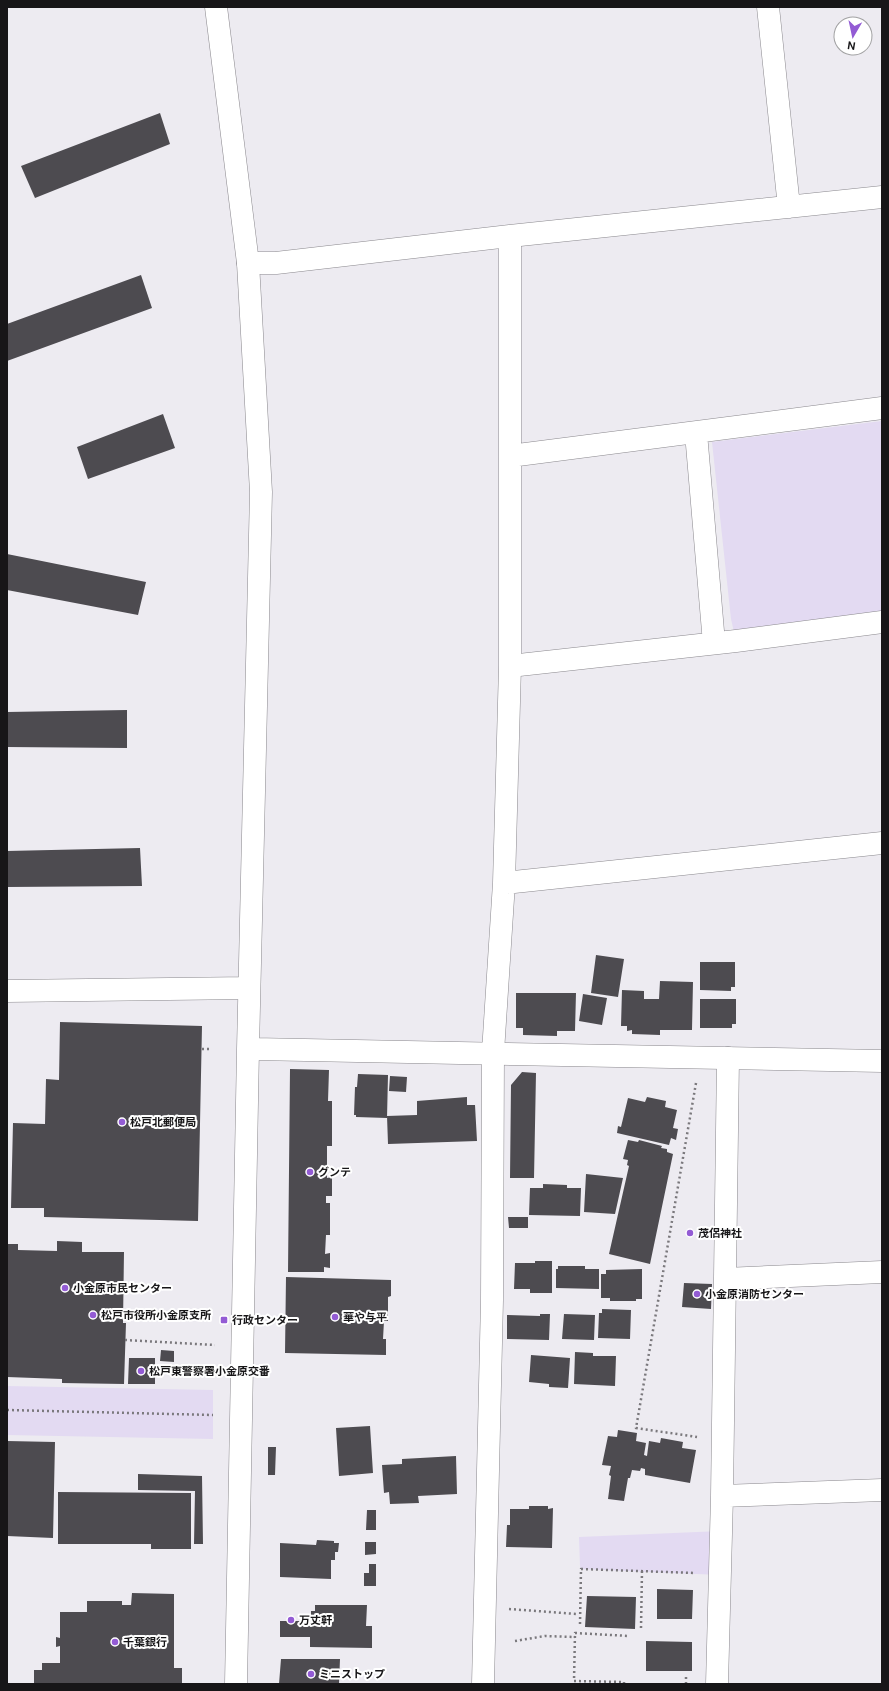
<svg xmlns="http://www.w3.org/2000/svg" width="889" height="1691" viewBox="0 0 889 1691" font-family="'DM Sans','Noto Sans JP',sans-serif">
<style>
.green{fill:#e3daf2}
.building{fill:#4d4b50}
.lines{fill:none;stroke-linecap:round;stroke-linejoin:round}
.minor-casing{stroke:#8a888d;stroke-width:23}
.tertiary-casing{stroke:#8a888d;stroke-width:23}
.path{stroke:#7a787c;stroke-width:2.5;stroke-dasharray:2 3;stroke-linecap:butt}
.minor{stroke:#fff;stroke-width:22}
.tertiary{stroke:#fff;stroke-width:22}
.poi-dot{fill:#935bd4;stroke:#fff;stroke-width:1.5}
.labels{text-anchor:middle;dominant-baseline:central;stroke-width:4;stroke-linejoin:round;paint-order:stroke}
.poi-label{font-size:11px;font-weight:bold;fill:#171618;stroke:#fff;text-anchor:start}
</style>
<rect width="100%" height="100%" fill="#edebf1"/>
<!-- green -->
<path class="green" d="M 882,421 L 882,622 L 736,641 L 731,619 L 712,442 Z
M 7,1386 L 213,1390 L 213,1439 L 7,1435 Z
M 721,1531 L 720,1575 L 581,1569 L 580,1566 L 579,1537 Z"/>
<!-- building -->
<path class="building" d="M 160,113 L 170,144 L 35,198 L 21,166 Z
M 141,275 L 152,308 L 7,361 L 7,324 Z
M 163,414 L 175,448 L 88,479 L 77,447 Z
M 7,554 L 146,582 L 138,615 L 7,590 Z
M 127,710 L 127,748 L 7,747 L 7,712 Z
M 140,848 L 142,886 L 7,887 L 7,851 Z
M 596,955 L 624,959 L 618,997 L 591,993 Z
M 700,962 L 735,962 L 735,987 L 731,987 L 731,991 L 700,990 Z
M 660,981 L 693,982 L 692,1030 L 660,1030 L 660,1035 L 632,1034 L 632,1030 L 627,1031 L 627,1026 L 621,1026 L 622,990 L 644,991 L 644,999 L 659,999 Z
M 516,993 L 576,993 L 575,1031 L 557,1031 L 557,1036 L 523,1035 L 523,1028 L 516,1028 Z
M 583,994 L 607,998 L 602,1025 L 579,1021 Z
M 700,999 L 736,999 L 736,1024 L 732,1024 L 732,1028 L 700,1028 Z
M 60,1022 L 202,1026 L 198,1221 L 44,1217 L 44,1208 L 11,1208 L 13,1123 L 45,1124 L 46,1079 L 59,1080 Z
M 290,1069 L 329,1070 L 328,1101 L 332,1101 L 332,1146 L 327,1146 L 327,1178 L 332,1177 L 332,1196 L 326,1196 L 326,1203 L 330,1203 L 330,1235 L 326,1235 L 325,1254 L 330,1253 L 330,1268 L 324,1267 L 324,1272 L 288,1272 Z
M 522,1072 L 536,1073 L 534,1178 L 510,1178 L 511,1085 Z
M 358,1074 L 388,1075 L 387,1118 L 356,1117 L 356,1115 L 354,1115 L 355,1087 L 357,1087 Z
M 390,1076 L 407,1077 L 406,1092 L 389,1091 Z
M 467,1097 L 467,1105 L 475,1105 L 477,1141 L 388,1144 L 387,1116 L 417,1115 L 417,1101 Z
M 647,1097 L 666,1101 L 665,1107 L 677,1110 L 673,1128 L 678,1129 L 676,1140 L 671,1138 L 669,1145 L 617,1133 L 618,1126 L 621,1127 L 628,1098 L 645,1102 Z
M 628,1140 L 638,1142 L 639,1140 L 662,1146 L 661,1148 L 667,1149 L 667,1152 L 673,1154 L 650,1264 L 609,1254 L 629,1166 L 627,1165 L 628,1160 L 623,1159 Z
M 586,1174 L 623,1178 L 615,1214 L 584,1212 Z
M 543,1184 L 567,1185 L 567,1188 L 581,1188 L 580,1216 L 529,1215 L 530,1188 L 543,1188 Z
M 508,1217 L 528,1217 L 528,1228 L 509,1228 Z
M 57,1241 L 82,1242 L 82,1252 L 124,1252 L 123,1323 L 126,1323 L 124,1384 L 62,1383 L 62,1379 L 7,1377 L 7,1244 L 18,1244 L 18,1250 L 57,1251 Z
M 535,1261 L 552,1261 L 552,1293 L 530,1293 L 530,1289 L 514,1289 L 515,1263 L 535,1263 Z
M 558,1266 L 585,1266 L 585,1269 L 599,1269 L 599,1289 L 556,1288 L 556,1269 L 558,1269 Z
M 642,1269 L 642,1299 L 636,1299 L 636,1301 L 610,1301 L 610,1298 L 601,1298 L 601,1274 L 606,1274 L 606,1270 Z
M 286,1277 L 391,1280 L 391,1296 L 388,1297 L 388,1321 L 384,1321 L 383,1339 L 386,1339 L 386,1355 L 285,1353 Z
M 684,1283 L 712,1284 L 711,1309 L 682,1307 Z
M 602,1309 L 631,1310 L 630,1339 L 598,1338 L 599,1313 L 602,1313 Z
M 540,1314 L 550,1314 L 549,1340 L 507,1339 L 507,1315 L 540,1316 Z
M 564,1314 L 595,1315 L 594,1340 L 562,1339 Z
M 161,1350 L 174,1351 L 174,1362 L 160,1361 Z
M 575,1352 L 593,1353 L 593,1356 L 616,1356 L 615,1386 L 574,1384 Z
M 531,1355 L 570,1358 L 568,1388 L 549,1387 L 549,1384 L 529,1382 Z
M 129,1358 L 155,1358 L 155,1384 L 128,1384 Z
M 370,1426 L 373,1473 L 339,1476 L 336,1428 Z
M 618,1430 L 637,1433 L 636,1441 L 646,1443 L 644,1455 L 647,1456 L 649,1441 L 660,1443 L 661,1438 L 683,1442 L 682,1448 L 696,1450 L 690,1483 L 645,1475 L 645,1469 L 641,1468 L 640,1471 L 632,1470 L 630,1478 L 628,1478 L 624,1501 L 608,1499 L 611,1476 L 609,1475 L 611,1466 L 602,1465 L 608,1436 L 617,1437 Z
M 7,1441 L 55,1442 L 53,1538 L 7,1536 Z
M 268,1447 L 276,1447 L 275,1475 L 268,1475 Z
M 456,1456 L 457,1494 L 418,1496 L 419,1503 L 390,1504 L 389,1492 L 384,1493 L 382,1465 L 402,1464 L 402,1459 Z
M 138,1474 L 202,1476 L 203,1544 L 194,1544 L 195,1491 L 138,1490 Z
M 58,1492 L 191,1493 L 191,1549 L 151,1549 L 151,1544 L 58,1544 Z
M 529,1506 L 548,1506 L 548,1509 L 553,1508 L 552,1548 L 506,1547 L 507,1525 L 510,1525 L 510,1509 L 529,1509 Z
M 367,1510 L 376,1510 L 376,1530 L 366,1530 Z
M 317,1540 L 334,1541 L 334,1543 L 339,1543 L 338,1552 L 335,1552 L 335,1560 L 331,1560 L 331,1579 L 280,1577 L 280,1543 L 316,1545 Z
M 365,1542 L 376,1542 L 376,1554 L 365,1555 Z
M 369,1564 L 376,1564 L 376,1586 L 364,1586 L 364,1573 L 369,1573 Z
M 657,1589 L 693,1590 L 692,1619 L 657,1619 Z
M 132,1593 L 174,1594 L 174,1668 L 182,1668 L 182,1684 L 34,1684 L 34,1670 L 42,1670 L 42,1663 L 60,1663 L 60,1646 L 56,1647 L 56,1637 L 60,1638 L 60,1612 L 87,1612 L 87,1601 L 122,1601 L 122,1605 L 131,1605 Z
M 587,1596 L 636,1597 L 635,1629 L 585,1627 Z
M 315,1605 L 367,1605 L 366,1626 L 372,1626 L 372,1648 L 310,1647 L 310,1637 L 280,1637 L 280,1621 L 304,1621 L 304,1625 L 311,1626 L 311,1611 L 315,1611 Z
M 646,1641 L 692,1642 L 692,1671 L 646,1671 Z
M 281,1659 L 340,1659 L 339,1684 L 279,1684 Z"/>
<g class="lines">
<!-- minor casing -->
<g class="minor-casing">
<path id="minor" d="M 768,7 L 789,207
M 248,263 L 276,263 L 510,236 L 882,197
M 696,433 L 714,643
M 510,456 L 882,408
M 510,666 L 736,641 L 882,622
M 504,883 L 882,843
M 725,1279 L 882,1272
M 722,1496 L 882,1490
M 483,1684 L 492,1300 L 493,1052 L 504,883 L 510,666 L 510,236
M 717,1684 L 722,1496 L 728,1058"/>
</g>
<!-- tertiary casing -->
<g class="tertiary-casing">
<path id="tertiary" d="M 216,7 L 248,263 L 261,492 L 248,1049 L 236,1684
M 7,991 L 249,988
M 248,1049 L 882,1061"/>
</g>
<!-- path -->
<path class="path" d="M 202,1049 L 212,1049
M 696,1083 L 636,1428 L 697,1437
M 125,1340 L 215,1345
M 7,1410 L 213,1415
M 509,1609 L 577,1614
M 580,1624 L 581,1569 L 695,1573
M 641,1628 L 642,1571
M 515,1641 L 545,1636 L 575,1637
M 624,1684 L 624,1682 L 574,1681 L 575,1633 L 629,1636
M 686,1684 L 686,1674"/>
<!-- minor -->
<use href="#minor" class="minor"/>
<!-- tertiary -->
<use href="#tertiary" class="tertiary"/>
</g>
<!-- markers -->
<g class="poi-dot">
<circle cx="122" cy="1122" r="4"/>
<circle cx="310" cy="1172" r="4"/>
<circle cx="690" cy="1233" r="4"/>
<circle cx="65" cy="1288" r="4"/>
<circle cx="697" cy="1294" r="4"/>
<circle cx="93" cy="1315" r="4"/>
<circle cx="335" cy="1317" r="4"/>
<rect x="220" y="1316" width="8" height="8" rx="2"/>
<circle cx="141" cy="1371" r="4"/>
<circle cx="291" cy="1620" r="4"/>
<circle cx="115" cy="1642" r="4"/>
<circle cx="311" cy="1674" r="4"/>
</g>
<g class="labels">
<!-- poi labels -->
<g class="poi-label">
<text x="130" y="1122">松戸北郵便局</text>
<text x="318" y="1172">グンテ</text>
<text x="698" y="1233">茂侶神社</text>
<text x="73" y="1288">小金原市民センター</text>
<text x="705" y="1294">小金原消防センター</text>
<text x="101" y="1315">松戸市役所小金原支所</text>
<text x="343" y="1317">華や与平</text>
<text x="232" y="1320">行政センター</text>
<text x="149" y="1371">松戸東警察署小金原交番</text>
<text x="299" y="1620">万丈軒</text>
<text x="123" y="1642">千葉銀行</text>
<text x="319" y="1674">ミニストップ</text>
</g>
</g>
<!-- border -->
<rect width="889" height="1691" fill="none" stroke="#171618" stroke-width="16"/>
<!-- north arrow -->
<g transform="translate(853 36) rotate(189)"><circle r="19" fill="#ffffff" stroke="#a2a2a3"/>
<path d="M0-3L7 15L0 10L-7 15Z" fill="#935bd4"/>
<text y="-6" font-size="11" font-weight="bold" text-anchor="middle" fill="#171618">N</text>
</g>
</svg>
